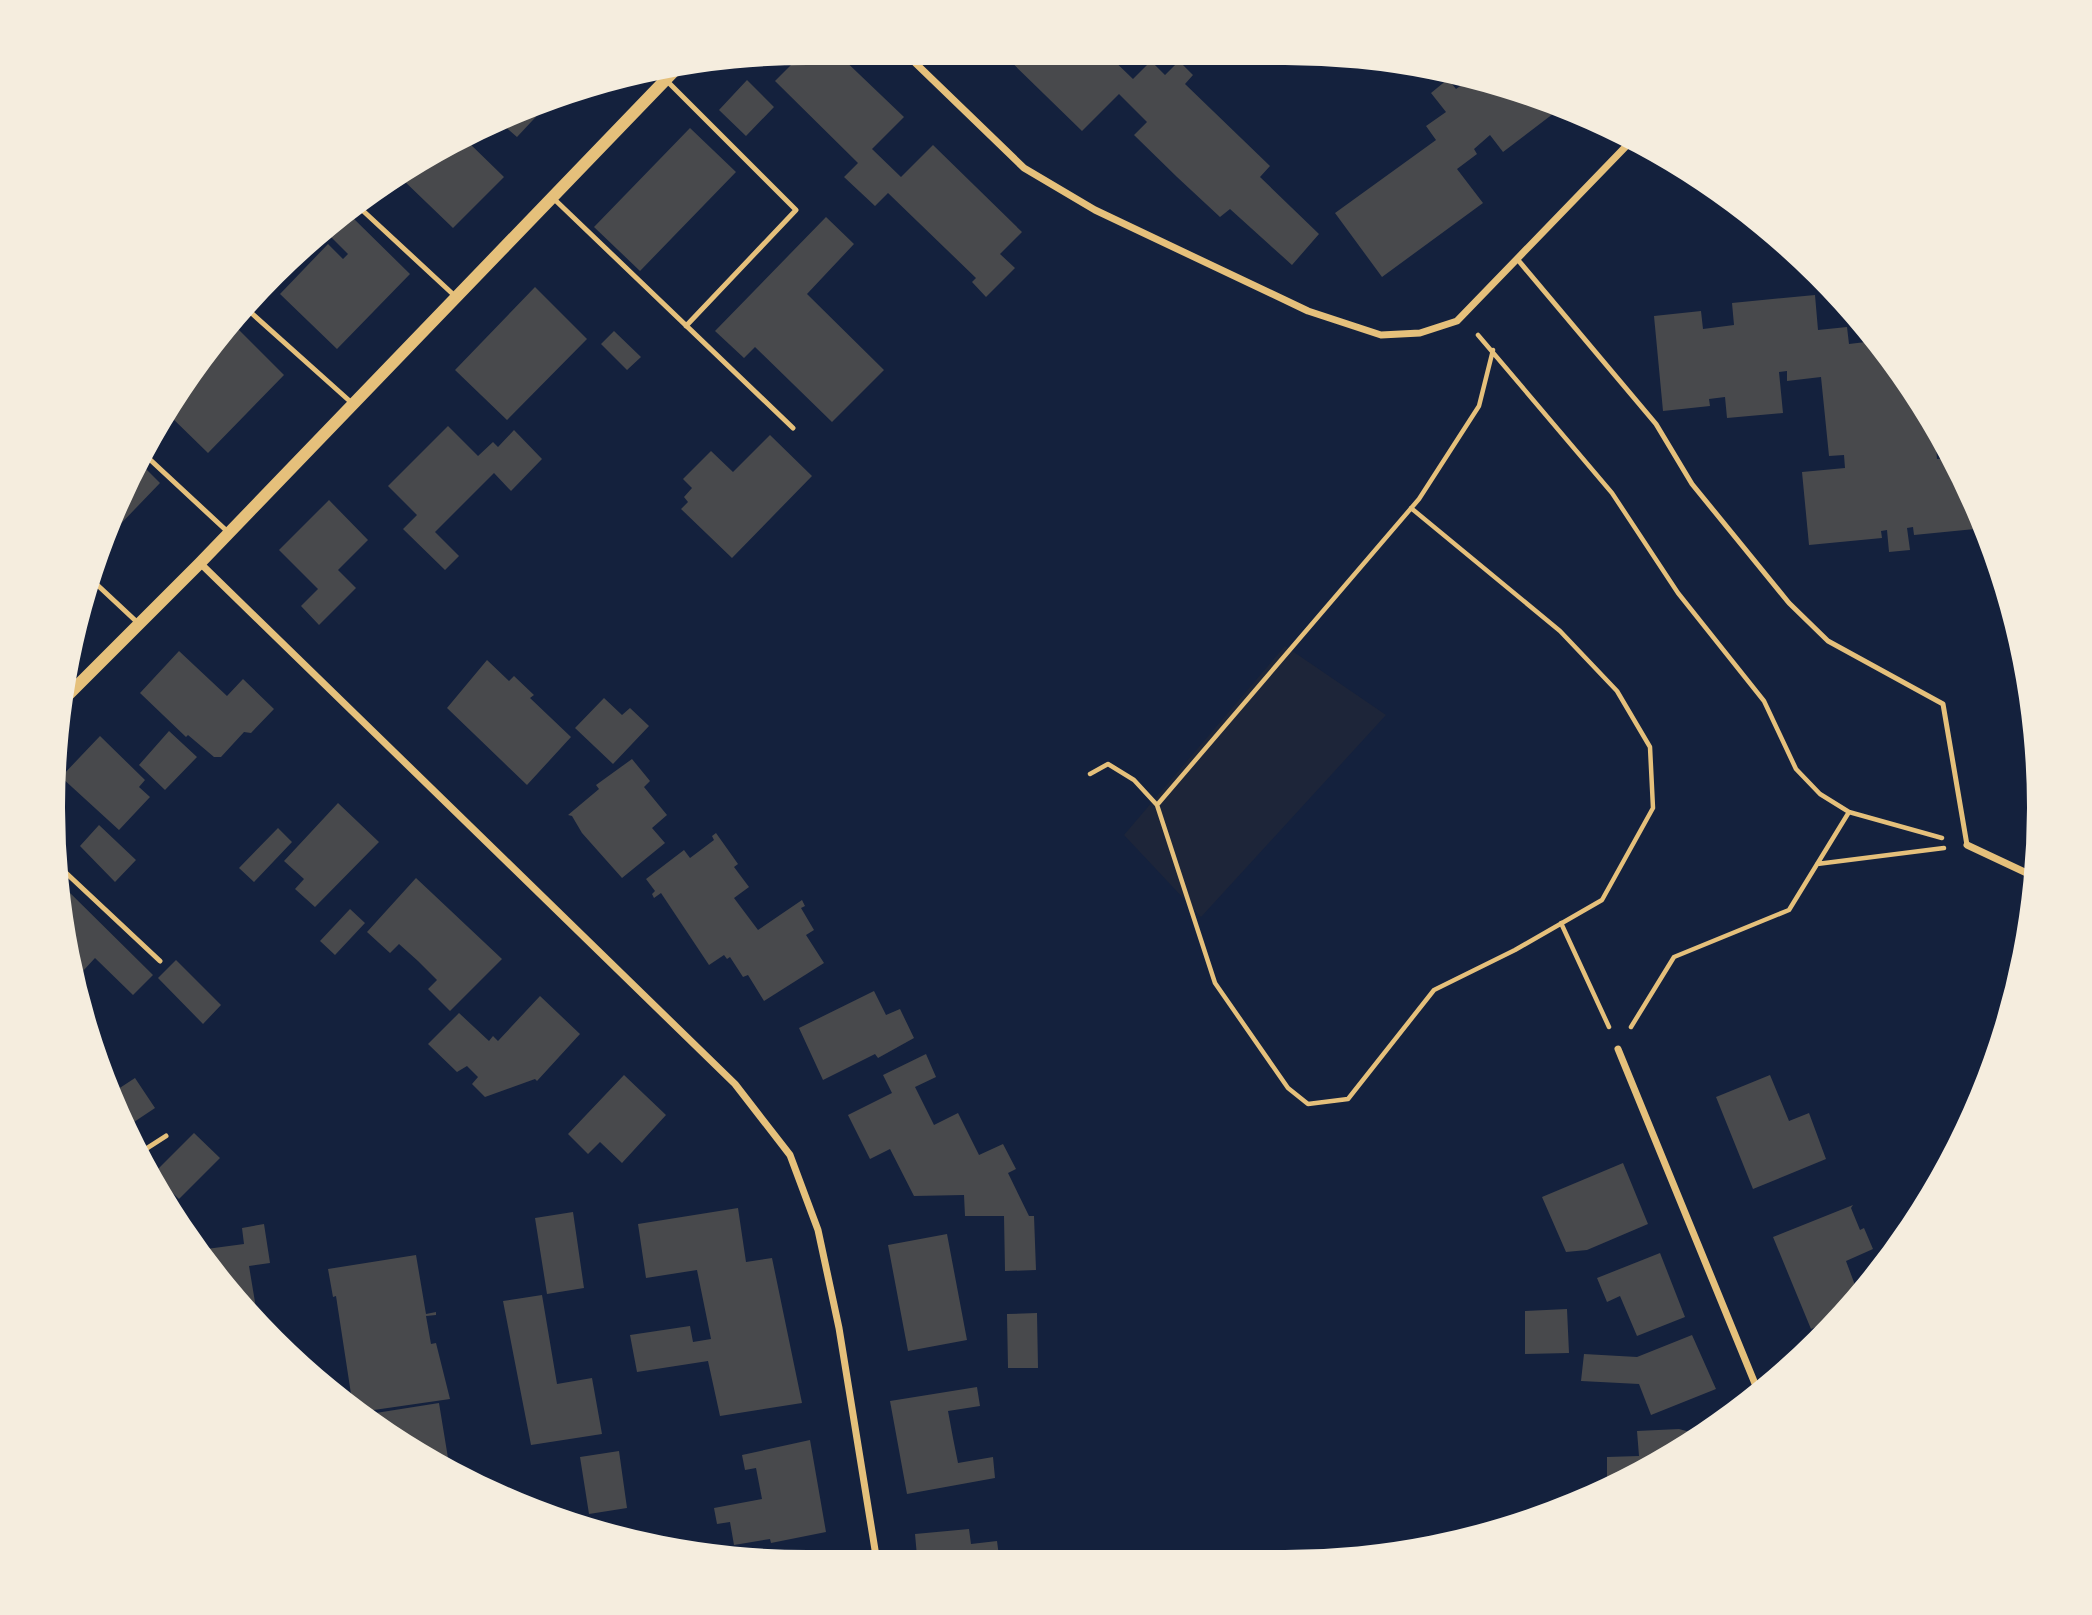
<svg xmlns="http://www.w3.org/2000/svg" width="2092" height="1615" viewBox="0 0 2092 1615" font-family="Lora,serif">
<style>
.green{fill:#1d2539}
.building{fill:#48494c}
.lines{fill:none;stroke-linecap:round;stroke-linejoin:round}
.path{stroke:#e5c07b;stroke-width:4.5}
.service{stroke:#e5c07b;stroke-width:5}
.minor{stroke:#e5c07b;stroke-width:7}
.tertiary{stroke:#e5c07b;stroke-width:12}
</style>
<rect width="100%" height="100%" fill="#14213d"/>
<!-- green -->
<path class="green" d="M 1285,646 L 1386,715 L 1201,917 L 1124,835 Z"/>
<!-- building -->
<path class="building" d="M 803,53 L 837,53 L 904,117 L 872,149 L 901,177 L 933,145 L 1022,232 L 1000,254 L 1015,268 L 986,297 L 972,282 L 976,278 L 888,193 L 875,206 L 844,177 L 858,163 L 775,81 Z
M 1002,53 L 1106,53 L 1133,79 L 1151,61 L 1165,75 L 1179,61 L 1193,75 L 1185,84 L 1270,166 L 1260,177 L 1319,234 L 1292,265 L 1230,209 L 1220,217 L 1177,177 L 1134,135 L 1147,122 L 1119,94 L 1082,131 Z
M 1448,79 L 1456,89 L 1467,81 L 1527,92 L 1562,107 L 1503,152 L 1490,135 L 1474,149 L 1477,154 L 1457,169 L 1483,203 L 1382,277 L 1335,213 L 1436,140 L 1426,126 L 1446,112 L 1431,93 Z
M 747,80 L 774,107 L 746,136 L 719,110 Z
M 547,105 L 517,137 L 502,124 L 520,116 Z
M 690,128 L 736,172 L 640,271 L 594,227 Z
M 465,139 L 504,177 L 453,228 L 400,177 L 430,154 Z
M 350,215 L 410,274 L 337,349 L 280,294 L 328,244 L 343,259 L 348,254 L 327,233 Z
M 826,217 L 854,244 L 807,294 L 884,370 L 832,422 L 755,347 L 744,358 L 715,331 Z
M 535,287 L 587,339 L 507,420 L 455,370 Z
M 1815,295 L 1818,330 L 1847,327 L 1849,344 L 1874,341 L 1912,388 L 1943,445 L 1936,446 L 1937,459 L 1949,458 L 1985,528 L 1914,535 L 1913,527 L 1907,528 L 1910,550 L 1889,552 L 1887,530 L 1881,531 L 1882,538 L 1809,545 L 1802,472 L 1845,468 L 1844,455 L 1829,456 L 1821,377 L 1787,381 L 1787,371 L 1779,372 L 1783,413 L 1727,418 L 1725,397 L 1709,399 L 1710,406 L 1663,411 L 1654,316 L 1701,311 L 1703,329 L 1734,325 L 1732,303 Z
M 234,325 L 284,375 L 208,453 L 167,413 Z
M 614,331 L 641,357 L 627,370 L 601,344 Z
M 448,426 L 478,456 L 493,442 L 498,447 L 514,430 L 542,459 L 511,491 L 494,473 L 435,532 L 459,556 L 445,570 L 403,529 L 417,515 L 388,486 Z
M 770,435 L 812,476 L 732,558 L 681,509 L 688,502 L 684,497 L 692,488 L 683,479 L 711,451 L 733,472 Z
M 140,463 L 160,483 L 110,535 Z
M 329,500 L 368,540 L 338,570 L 356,588 L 319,625 L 301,606 L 318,589 L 279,550 Z
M 179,651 L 227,696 L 243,679 L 274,709 L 251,733 L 244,732 L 221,757 L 214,757 L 188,735 L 186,737 L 140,693 Z
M 487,660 L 509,681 L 514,676 L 534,695 L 530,698 L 571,737 L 527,785 L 447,708 Z
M 604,698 L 622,715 L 630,708 L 649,726 L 613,764 L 575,728 Z
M 169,731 L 197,757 L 165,790 L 139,765 Z
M 100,736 L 145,780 L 139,787 L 150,797 L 119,830 L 61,777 Z
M 632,759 L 650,781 L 644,787 L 667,815 L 652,828 L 665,843 L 622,878 L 582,833 L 572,816 L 568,815 L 599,789 L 596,785 Z
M 338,803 L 379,842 L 315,907 L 295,889 L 304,879 L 284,861 Z
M 99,825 L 136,860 L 115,882 L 80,846 Z
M 278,828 L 292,842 L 254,882 L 239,868 Z
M 716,833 L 738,864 L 734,867 L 749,887 L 734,898 L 758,930 L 802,900 L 805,906 L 801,908 L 814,930 L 806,935 L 824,963 L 764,1001 L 748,975 L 743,977 L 730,957 L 727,959 L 724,955 L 709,965 L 661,893 L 654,898 L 652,894 L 655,891 L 646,879 L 684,850 L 690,858 L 714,840 L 712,836 Z
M 416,878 L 502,959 L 450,1011 L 428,989 L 437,980 L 418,961 L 399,944 L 390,953 L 367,932 Z
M 63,886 L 153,975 L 133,995 L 95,958 L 83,971 L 78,966 L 74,971 Z
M 350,909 L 365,923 L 335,955 L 320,941 Z
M 176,960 L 221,1005 L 203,1024 L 158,978 Z
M 874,991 L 886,1015 L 900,1009 L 914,1038 L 878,1058 L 875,1054 L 823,1080 L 799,1028 Z
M 540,996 L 580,1034 L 537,1081 L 535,1079 L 485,1097 L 472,1084 L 478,1077 L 467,1066 L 457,1072 L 428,1044 L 459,1013 L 489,1041 L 493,1036 L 498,1041 Z
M 926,1054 L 936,1077 L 915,1087 L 934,1125 L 958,1113 L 979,1155 L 1003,1144 L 1016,1169 L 1008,1173 L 1029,1216 L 1034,1216 L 1036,1270 L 1005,1271 L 1004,1216 L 965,1216 L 964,1195 L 914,1196 L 890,1149 L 870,1159 L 848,1115 L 892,1093 L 883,1075 Z
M 624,1075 L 666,1115 L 622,1163 L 600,1142 L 588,1154 L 568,1134 Z
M 1770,1075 L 1789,1121 L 1809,1113 L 1826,1159 L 1753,1189 L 1716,1097 Z
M 135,1078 L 155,1108 L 125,1128 L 112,1093 Z
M 194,1133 L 220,1158 L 179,1199 L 153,1174 Z
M 1623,1163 L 1648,1224 L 1587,1250 L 1566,1252 L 1542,1197 Z
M 1853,1205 L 1851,1208 L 1860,1230 L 1864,1228 L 1873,1249 L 1846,1261 L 1855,1285 L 1870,1279 L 1838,1318 L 1811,1329 L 1773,1237 Z
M 738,1208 L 746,1262 L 772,1258 L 802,1403 L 720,1416 L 708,1361 L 637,1372 L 630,1335 L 690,1326 L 693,1342 L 711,1339 L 697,1270 L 646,1278 L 638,1224 Z
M 573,1212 L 584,1288 L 547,1294 L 535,1218 Z
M 264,1224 L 270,1263 L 249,1266 L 256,1308 L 248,1310 L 199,1250 L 244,1244 L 242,1228 Z
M 947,1234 L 967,1340 L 908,1351 L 888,1245 Z
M 1660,1253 L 1685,1317 L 1637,1336 L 1620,1296 L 1607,1302 L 1597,1278 Z
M 416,1255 L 426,1314 L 436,1312 L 436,1315 L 426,1316 L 431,1344 L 436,1343 L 450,1399 L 360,1412 L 353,1407 L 336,1296 L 333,1297 L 328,1269 Z
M 542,1295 L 557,1384 L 592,1378 L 602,1434 L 531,1445 L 503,1301 Z
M 1567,1309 L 1569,1353 L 1525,1354 L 1525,1311 Z
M 1037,1313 L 1038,1368 L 1008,1368 L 1007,1314 Z
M 1692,1335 L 1716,1389 L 1651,1415 L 1639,1384 L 1581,1381 L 1584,1354 L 1637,1357 Z
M 977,1387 L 980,1406 L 948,1411 L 953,1438 L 958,1463 L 993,1457 L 995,1478 L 907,1494 L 890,1401 Z
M 439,1403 L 448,1458 L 438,1460 L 388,1435 L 363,1415 Z
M 1679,1429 L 1690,1432 L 1691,1442 L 1607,1483 L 1607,1457 L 1639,1456 L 1637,1431 Z
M 810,1440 L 826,1532 L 771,1543 L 770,1539 L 734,1545 L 730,1522 L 717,1524 L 714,1508 L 762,1499 L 756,1468 L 745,1470 L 742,1455 Z
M 619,1451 L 627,1508 L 589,1514 L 580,1457 Z
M 969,1529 L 971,1544 L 997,1541 L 999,1556 L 917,1556 L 915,1534 Z"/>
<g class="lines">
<!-- path -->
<path class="path" d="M 1478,335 L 1612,493 L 1678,593 L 1764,701 L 1796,769 L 1820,794 L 1849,812 L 1942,838
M 1090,774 L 1108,764 L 1134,780 L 1157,805 L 1215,983 L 1288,1088 L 1308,1104 L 1348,1099 L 1434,990 L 1515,950 L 1602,900 L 1653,808 L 1650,747 L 1617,691 L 1560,631 L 1411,508
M 1157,805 L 1419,499 L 1479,406 L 1493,350
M 1817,864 L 1944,848
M 1561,923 L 1609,1027
M 1631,1027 L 1674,957 L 1789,910 L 1849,812"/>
<!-- service -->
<path class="service" d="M 666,80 L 796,210 L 686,326
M 552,197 L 793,428
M 360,208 L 456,297
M 1518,260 L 1656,424 L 1692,484 L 1789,603 L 1828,641 L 1943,704 L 1967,845
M 247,309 L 353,404
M 250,312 L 264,293 L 261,290
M 144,454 L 229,533
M 92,580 L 138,623
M 58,846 L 65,872 L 160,961
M 138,1154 L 166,1136"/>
<!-- minor -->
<path class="minor" d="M 905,53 L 1024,168 L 1095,210 L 1308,311 L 1381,335 L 1420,333 L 1457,321 L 1633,139
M 200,563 L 735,1084 L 790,1155 L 818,1230 L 839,1328 L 876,1556
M 1967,845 L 2033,876
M 1618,1049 L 1758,1391"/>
<!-- tertiary -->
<path class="tertiary" d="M 67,696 L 200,563 L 675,70"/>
</g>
<!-- crop -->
<path d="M0 0H2092V1615H0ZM807 65H1285A742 742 0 0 1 2027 807V808A742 742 0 0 1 1285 1550H807A742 742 0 0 1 65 808V807A742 742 0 0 1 807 65Z" fill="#f5edde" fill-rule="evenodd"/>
</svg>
